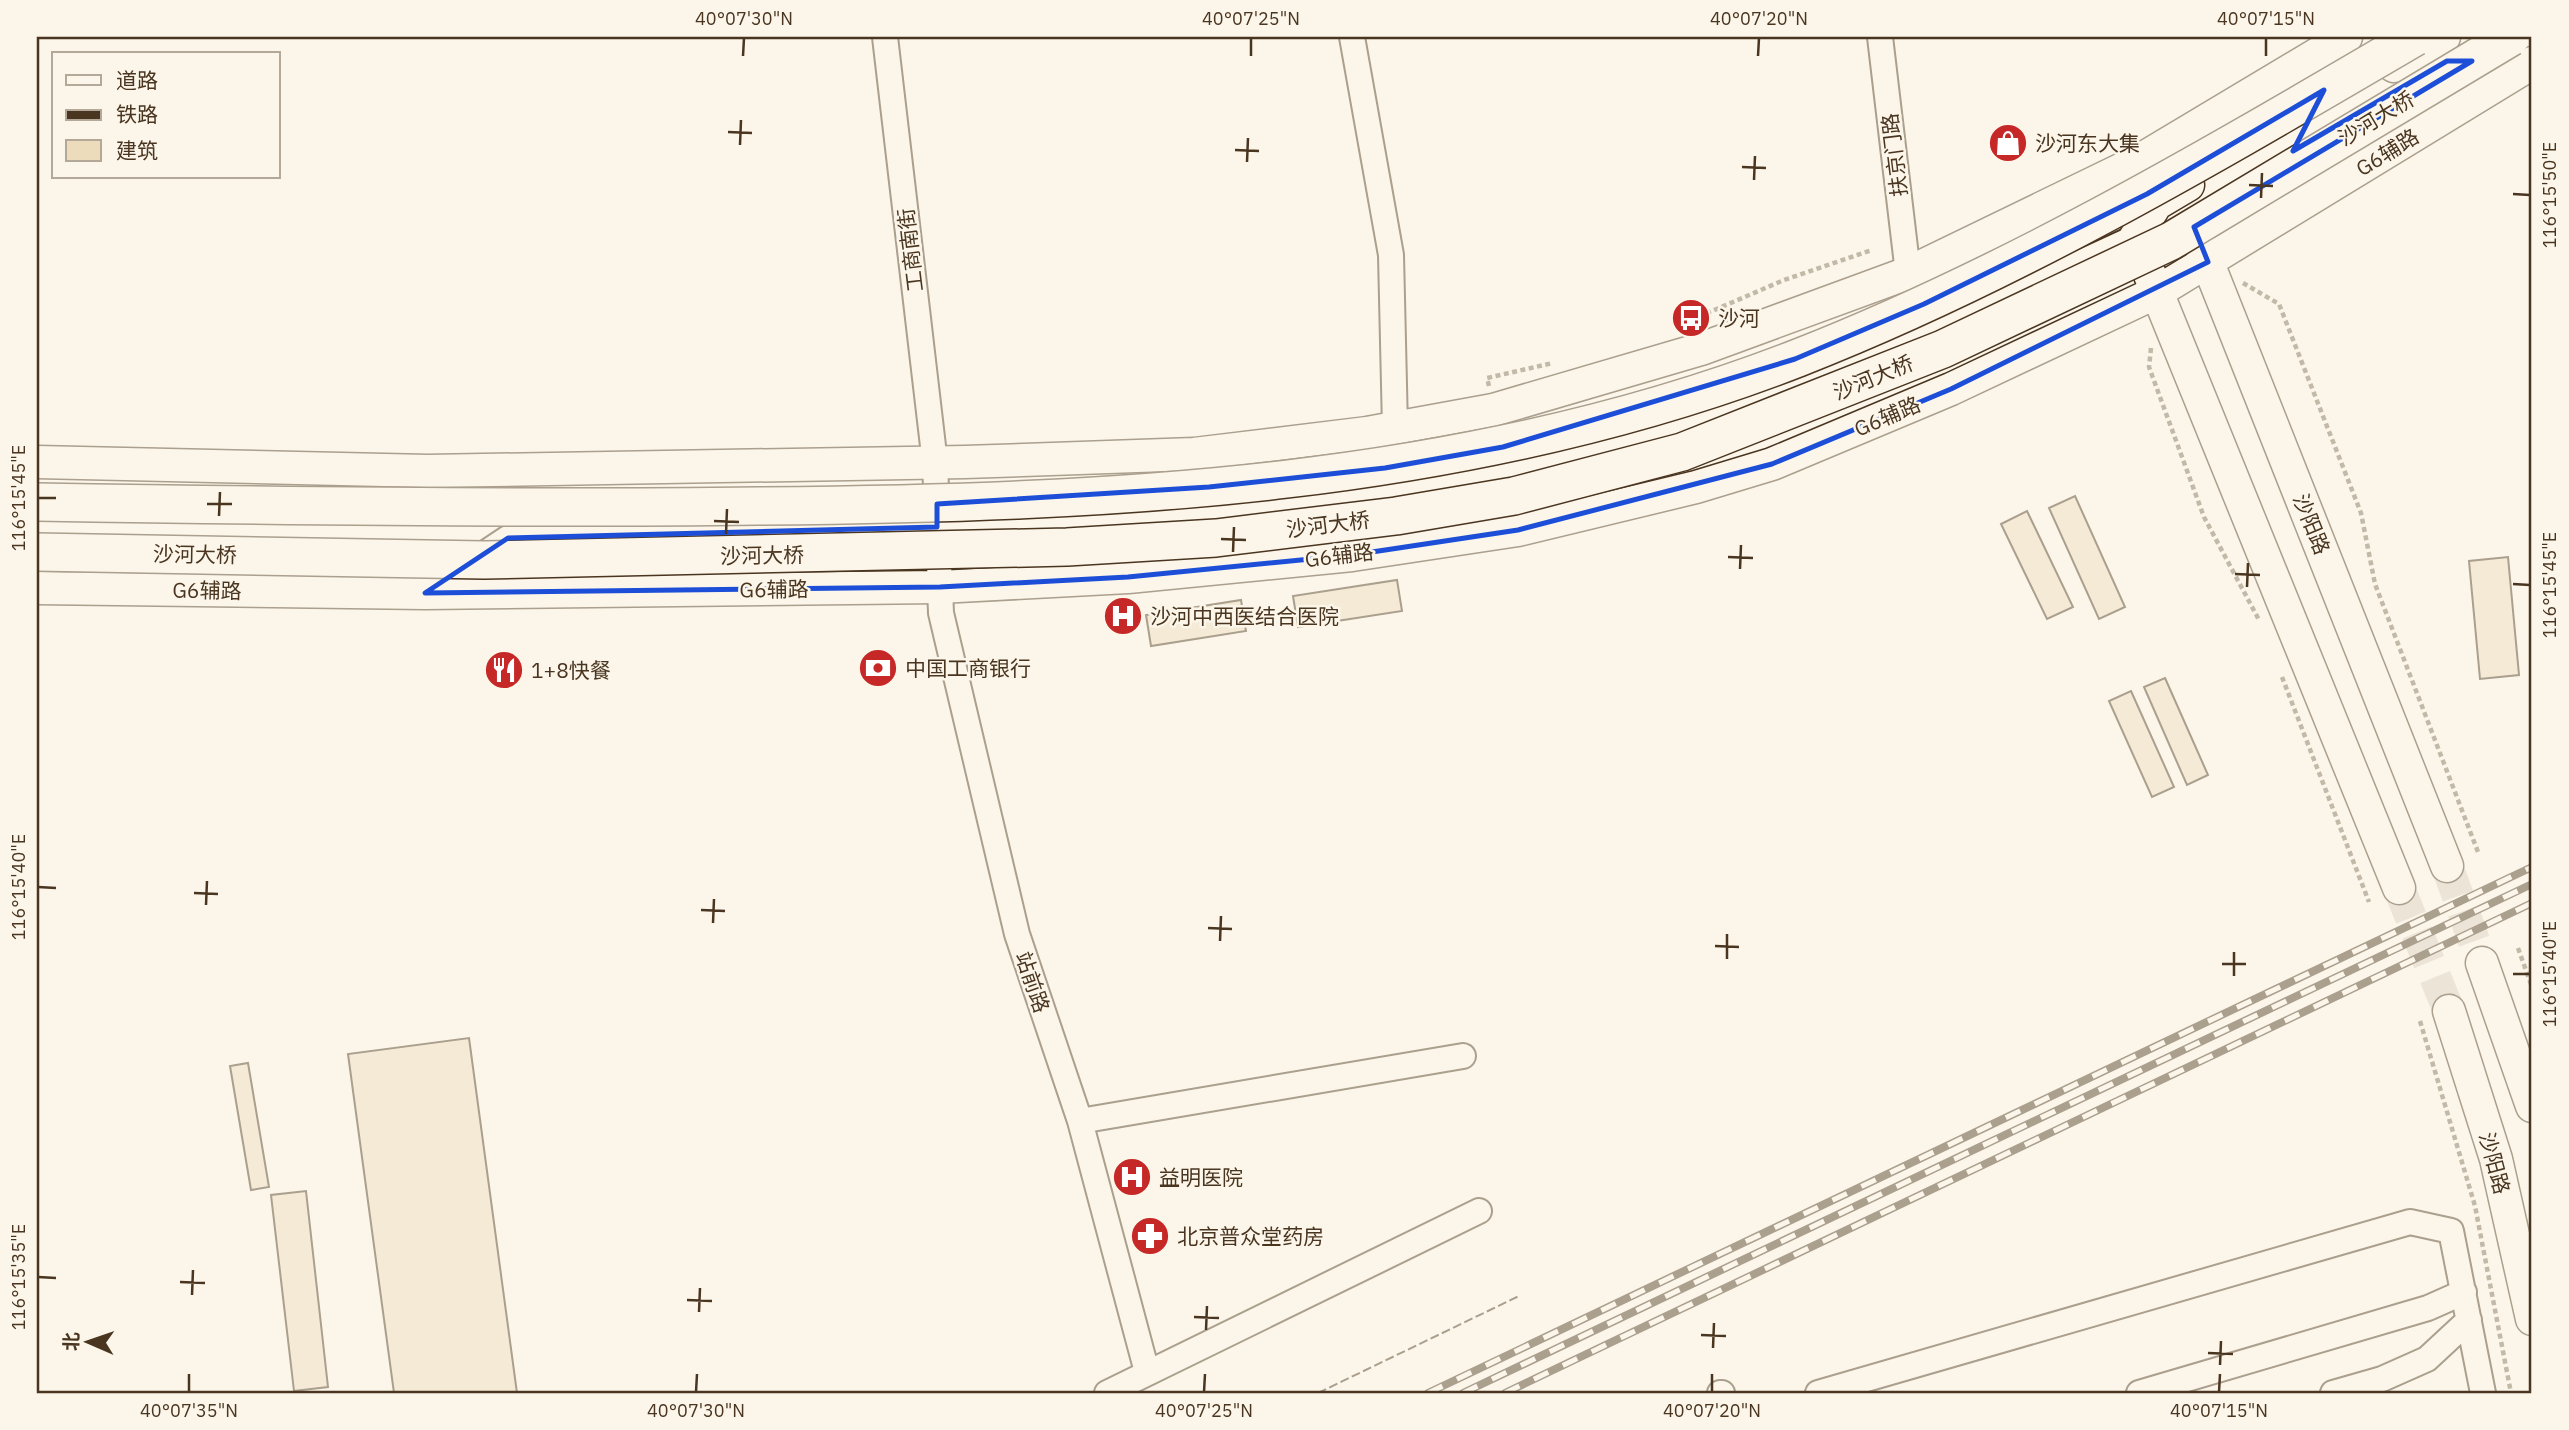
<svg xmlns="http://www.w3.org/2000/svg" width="2569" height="1430" viewBox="0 0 2569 1430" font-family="'IBM Plex Sans','Noto Sans SC',sans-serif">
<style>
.building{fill:#ecdcbc;stroke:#4a3520;stroke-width:2}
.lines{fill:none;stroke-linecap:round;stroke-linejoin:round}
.major-tunnel{stroke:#d8cfc1;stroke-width:32;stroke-dasharray:32 16;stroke-linecap:butt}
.minor-casing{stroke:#4a3520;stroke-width:28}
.major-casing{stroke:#4a3520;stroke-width:35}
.path{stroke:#7f6f5c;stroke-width:4.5;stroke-dasharray:5 3.5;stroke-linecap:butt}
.minor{stroke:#fbf6e9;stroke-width:24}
.major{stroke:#fbf6e9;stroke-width:32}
.rail-casing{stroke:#4a3520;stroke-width:8}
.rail{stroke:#fbf6e9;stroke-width:5;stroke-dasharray:16;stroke-linecap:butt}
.highway-bridge-casing{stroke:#4a3520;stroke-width:40;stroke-linecap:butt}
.highway-bridge{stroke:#fbf6e9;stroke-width:37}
.fence{stroke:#4a3520;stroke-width:2;stroke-dasharray:9 3.5;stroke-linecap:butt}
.marked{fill:none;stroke:#1d4ed8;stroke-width:5;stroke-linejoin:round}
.ticks{fill:none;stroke:#4a3520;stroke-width:2.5}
.labels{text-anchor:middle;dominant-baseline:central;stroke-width:5;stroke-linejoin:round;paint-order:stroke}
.street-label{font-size:21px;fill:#4a3520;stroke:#fbf6e9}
.poi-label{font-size:21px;fill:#4a3520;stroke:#fbf6e9;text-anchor:start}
.neatline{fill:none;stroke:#4a3520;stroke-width:2.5}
.ticks-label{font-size:18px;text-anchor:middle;fill:#4a3520}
</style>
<rect width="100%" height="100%" fill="#fbf6e9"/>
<!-- building -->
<path class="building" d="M 2075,496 L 2125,607 L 2099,619 L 2049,508 Z
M 2027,511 L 2073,607 L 2047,619 L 2001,524 Z
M 2508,557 L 2519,675 L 2480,679 L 2469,561 Z
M 1397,580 L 1402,611 L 1298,627 L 1293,596 Z
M 1241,600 L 1246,631 L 1151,646 L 1146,615 Z
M 2165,678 L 2208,775 L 2187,785 L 2144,687 Z
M 2131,691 L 2174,787 L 2152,797 L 2109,701 Z
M 469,1038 L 517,1393 L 394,1393 L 348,1054 Z
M 248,1063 L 269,1187 L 251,1190 L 230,1066 Z
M 306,1191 L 328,1387 L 294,1391 L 271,1195 Z"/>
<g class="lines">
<!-- major-tunnel -->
<path class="major-tunnel" d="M 2447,866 L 2482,963
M 2399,888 L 2449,1011"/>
<!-- minor casing -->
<g class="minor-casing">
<path id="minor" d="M 885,37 L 935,463 L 941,613 L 1017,934 L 1080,1121 L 1147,1372
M 1352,37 L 1391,255 L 1395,428
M 1880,37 L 1908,273
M 475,560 L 508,538 L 1068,523 L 1326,500 L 1506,470 L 1587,451 L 1802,382 L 1936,329 L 2151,230
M 1080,1121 L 1463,1056
M 1107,1393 L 1479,1211
M 1720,1393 L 1722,1393
M 1818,1393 L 2410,1222 L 2451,1231 L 2483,1393
M 2139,1393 L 2428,1308 L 2464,1292
M 2333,1393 L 2382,1379 L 2427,1359 L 2469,1320"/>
</g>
<!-- major casing -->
<g class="major-casing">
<path id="major" d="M 2394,66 L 2444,37
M 2188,185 L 2156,204 L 2135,238 L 2399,888
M 2200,243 L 2447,866
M 37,462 L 428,471 L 965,462 L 1194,454 L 1367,433 L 1493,410 L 1701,349 L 1908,273 L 2137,162 L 2346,37
M 37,588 L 425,593 L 940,587 L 1128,577 L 1352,555 L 1518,530 L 1696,487 L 1772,464 L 1951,389 L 2157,292 L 2532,63
M 2482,963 L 2532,1106
M 2449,1011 L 2496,1159 L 2532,1319"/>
</g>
<!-- path -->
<path class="path" d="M 2243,283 L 2279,304 L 2361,513 L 2375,584 L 2478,852
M 1675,327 L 1784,280 L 1872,250
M 2151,348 L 2149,367 L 2204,517 L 2259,620
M 1489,386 L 1487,378 L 1553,363
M 2282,677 L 2369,902
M 2518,948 L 2532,987
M 2420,1021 L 2475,1206 L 2511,1393"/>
<!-- minor -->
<use href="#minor" class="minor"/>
<!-- major -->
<use href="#major" class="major"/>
<!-- rail casing -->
<g class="rail-casing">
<path id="rail" d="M 1428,1393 L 2532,867
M 1463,1393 L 2532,884
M 1505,1393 L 2532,903"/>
</g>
<!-- rail -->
<use href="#rail" class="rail"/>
<!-- highway-bridge casing -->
<g class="highway-bridge-casing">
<path id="highway-bridge" d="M 37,502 C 277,506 517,509 758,506 C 1109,503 1467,487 1798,358 C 2015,273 2215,154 2415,37
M 37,552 L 484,560 L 1067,547 L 1216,538 L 1396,516 L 1514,496 L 1682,452 L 1943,349 L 2171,241 L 2511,37"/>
</g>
<!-- highway-bridge -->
<use href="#highway-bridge" class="highway-bridge"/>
<!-- fence -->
<path class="fence" d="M 1318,1393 L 1519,1296"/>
</g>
<!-- marked area -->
<path d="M0 0H2569V1430H0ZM 2447,61 L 2472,61 L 2194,227 L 2208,262 L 1951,389 L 1772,464 L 1518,530 L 1352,555 L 1128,577 L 940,587 L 425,593 L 508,538 L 937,527 L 937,504 L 1209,487 L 1385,468 L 1503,447 L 1795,359 L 1924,304 L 2147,194 L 2324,90 L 2293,151 Z" fill="#fbf6e9" fill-opacity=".55" fill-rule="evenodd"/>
<path class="marked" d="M 2447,61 L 2472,61 L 2194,227 L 2208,262 L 1951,389 L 1772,464 L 1518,530 L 1352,555 L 1128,577 L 940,587 L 425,593 L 508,538 L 937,527 L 937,504 L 1209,487 L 1385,468 L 1503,447 L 1795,359 L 1924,304 L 2147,194 L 2324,90 L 2293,151 Z"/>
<!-- ticks -->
<path class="ticks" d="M 743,56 L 744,38M 1251,56 L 1251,38M 1758,56 L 1759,38M 2266,56 L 2266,38M 728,132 L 752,133M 740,145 L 741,120M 1235,150 L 1259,151M 1247,162 L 1248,138M 1742,167 L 1766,168M 1754,180 L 1755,156M 2249,185 L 2273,186M 2513,194 L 2530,195M 2261,198 L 2262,173M 38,498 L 56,498M 207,504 L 232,504M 219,516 L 220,492M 714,521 L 739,522M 726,534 L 727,509M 1221,539 L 1246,540M 1233,552 L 1234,527M 1728,557 L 1753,558M 1740,569 L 1741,545M 2235,574 L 2260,575M 2513,584 L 2530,585M 2247,587 L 2248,563M 38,887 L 56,888M 194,893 L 218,894M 206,905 L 207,881M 701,910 L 725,911M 713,923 L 714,899M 1208,928 L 1232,929M 1220,941 L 1221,916M 1715,946 L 1739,947M 1727,959 L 1727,934M 2222,964 L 2246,964M 2513,974 L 2530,974M 2234,976 L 2234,952M 38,1277 L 56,1278M 180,1282 L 205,1283M 192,1295 L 193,1270M 687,1300 L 712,1301M 699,1312 L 700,1288M 1194,1317 L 1219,1318M 1206,1330 L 1207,1306M 1701,1335 L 1726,1336M 1713,1348 L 1714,1323M 2208,1353 L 2233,1354M 2220,1365 L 2221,1341M 189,1392 L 189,1374M 696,1392 L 697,1374M 1204,1392 L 1205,1374M 1712,1392 L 1712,1374M 2219,1392 L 2220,1374"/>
<!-- icons -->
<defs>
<g id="shop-disc" transform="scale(2.0125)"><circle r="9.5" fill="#c62828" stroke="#fbf6e9"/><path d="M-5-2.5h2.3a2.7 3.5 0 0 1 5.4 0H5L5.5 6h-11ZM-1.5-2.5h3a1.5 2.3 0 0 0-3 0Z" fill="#fff"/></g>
<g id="bus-disc" transform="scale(2.0125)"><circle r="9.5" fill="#c62828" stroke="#fbf6e9"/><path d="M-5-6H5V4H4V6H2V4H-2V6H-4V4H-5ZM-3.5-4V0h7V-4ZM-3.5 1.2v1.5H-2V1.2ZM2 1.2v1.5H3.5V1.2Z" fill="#fff"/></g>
<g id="hospital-disc" transform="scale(2.0125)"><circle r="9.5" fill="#c62828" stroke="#fbf6e9"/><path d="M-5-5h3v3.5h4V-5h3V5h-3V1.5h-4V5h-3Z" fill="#fff"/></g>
<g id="bank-disc" transform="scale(2.0125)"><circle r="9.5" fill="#c62828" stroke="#fbf6e9"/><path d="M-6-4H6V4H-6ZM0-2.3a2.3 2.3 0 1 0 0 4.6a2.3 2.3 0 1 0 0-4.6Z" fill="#fff"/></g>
<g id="restaurant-disc" transform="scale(2.0125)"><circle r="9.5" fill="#c62828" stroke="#fbf6e9"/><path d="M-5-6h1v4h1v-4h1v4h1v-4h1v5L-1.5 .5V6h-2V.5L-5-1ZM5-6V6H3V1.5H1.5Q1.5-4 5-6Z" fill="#fff"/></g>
<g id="pharmacy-disc" transform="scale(2.0125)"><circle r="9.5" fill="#c62828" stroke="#fbf6e9"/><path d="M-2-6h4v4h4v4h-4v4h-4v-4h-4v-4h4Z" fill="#fff"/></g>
</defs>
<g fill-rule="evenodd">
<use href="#shop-disc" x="2008" y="143"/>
<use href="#bus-disc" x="1691" y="318"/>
<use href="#hospital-disc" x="1123" y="616"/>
<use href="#bank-disc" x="878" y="668"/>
<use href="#restaurant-disc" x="504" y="670"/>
<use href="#hospital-disc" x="1132" y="1177"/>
<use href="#pharmacy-disc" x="1150" y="1236"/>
</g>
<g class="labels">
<!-- street labels -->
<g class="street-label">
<text transform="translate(2376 118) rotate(-31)">沙河大桥</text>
<text transform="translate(2387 152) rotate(-32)">G6辅路</text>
<text transform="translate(1894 155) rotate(-97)">扶京门路</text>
<text transform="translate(910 250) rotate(-97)">工商南街</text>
<text transform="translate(1873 377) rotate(-22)">沙河大桥</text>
<text transform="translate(1887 416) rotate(-23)">G6辅路</text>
<text transform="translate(1328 524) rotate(-7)">沙河大桥</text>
<text transform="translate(2312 524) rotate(68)">沙阳路</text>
<text transform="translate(195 554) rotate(1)">沙河大桥</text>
<text transform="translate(762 555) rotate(-1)">沙河大桥</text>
<text transform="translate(1339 555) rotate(-7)">G6辅路</text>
<text transform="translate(774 589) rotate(-1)">G6辅路</text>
<text transform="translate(207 590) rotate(1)">G6辅路</text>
<text transform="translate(1033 982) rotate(71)">站前路</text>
<text transform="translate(2495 1163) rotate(75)">沙阳路</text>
</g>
<!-- poi labels -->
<g class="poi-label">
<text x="2035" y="143">沙河东大集</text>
<text x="1718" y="318">沙河</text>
<text x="1150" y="616">沙河中西医结合医院</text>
<text x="905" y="668">中国工商银行</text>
<text x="531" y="670">1+8快餐</text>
<text x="1159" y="1177">益明医院</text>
<text x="1177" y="1236">北京普众堂药房</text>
</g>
</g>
<!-- border -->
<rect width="2569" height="1430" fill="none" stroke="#fbf6e9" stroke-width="77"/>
<!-- legend -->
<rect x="52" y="52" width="228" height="126" fill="#fbf6e9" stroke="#b4a999" stroke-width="2"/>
<rect x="66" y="75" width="35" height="10" fill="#fbf6e9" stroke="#b4a999" stroke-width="2"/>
<text x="116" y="88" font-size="21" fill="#4a3520">道路</text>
<rect x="66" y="110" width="35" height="10" fill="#4a3520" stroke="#b4a999" stroke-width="2"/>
<text x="116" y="122" font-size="21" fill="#4a3520">铁路</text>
<rect x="66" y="140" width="35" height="21" fill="#ecdcbc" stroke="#b4a999" stroke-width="2"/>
<text x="116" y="158" font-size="21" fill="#4a3520">建筑</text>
<!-- north arrow -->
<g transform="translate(88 1342) rotate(272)" stroke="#fbf6e9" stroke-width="5" paint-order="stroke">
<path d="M0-5L12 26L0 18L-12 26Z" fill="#4a3520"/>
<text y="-10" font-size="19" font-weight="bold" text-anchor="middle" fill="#4a3520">北</text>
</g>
<rect x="38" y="38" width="2492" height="1354" class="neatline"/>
<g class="ticks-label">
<text x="744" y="25">40°07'30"N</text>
<text x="1251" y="25">40°07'25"N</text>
<text x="1759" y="25">40°07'20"N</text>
<text x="2266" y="25">40°07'15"N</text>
<text transform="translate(2550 195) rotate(-90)" y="6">116°15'50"E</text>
<text transform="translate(19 498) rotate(-90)" y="6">116°15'45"E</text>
<text transform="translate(2550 585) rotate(-90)" y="6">116°15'45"E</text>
<text transform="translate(19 887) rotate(-90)" y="6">116°15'40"E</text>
<text transform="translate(2550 974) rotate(-90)" y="6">116°15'40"E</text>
<text transform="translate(19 1277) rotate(-90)" y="6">116°15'35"E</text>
<text x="189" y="1417">40°07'35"N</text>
<text x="696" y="1417">40°07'30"N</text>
<text x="1204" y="1417">40°07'25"N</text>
<text x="1712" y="1417">40°07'20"N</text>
<text x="2219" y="1417">40°07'15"N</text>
</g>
</svg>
